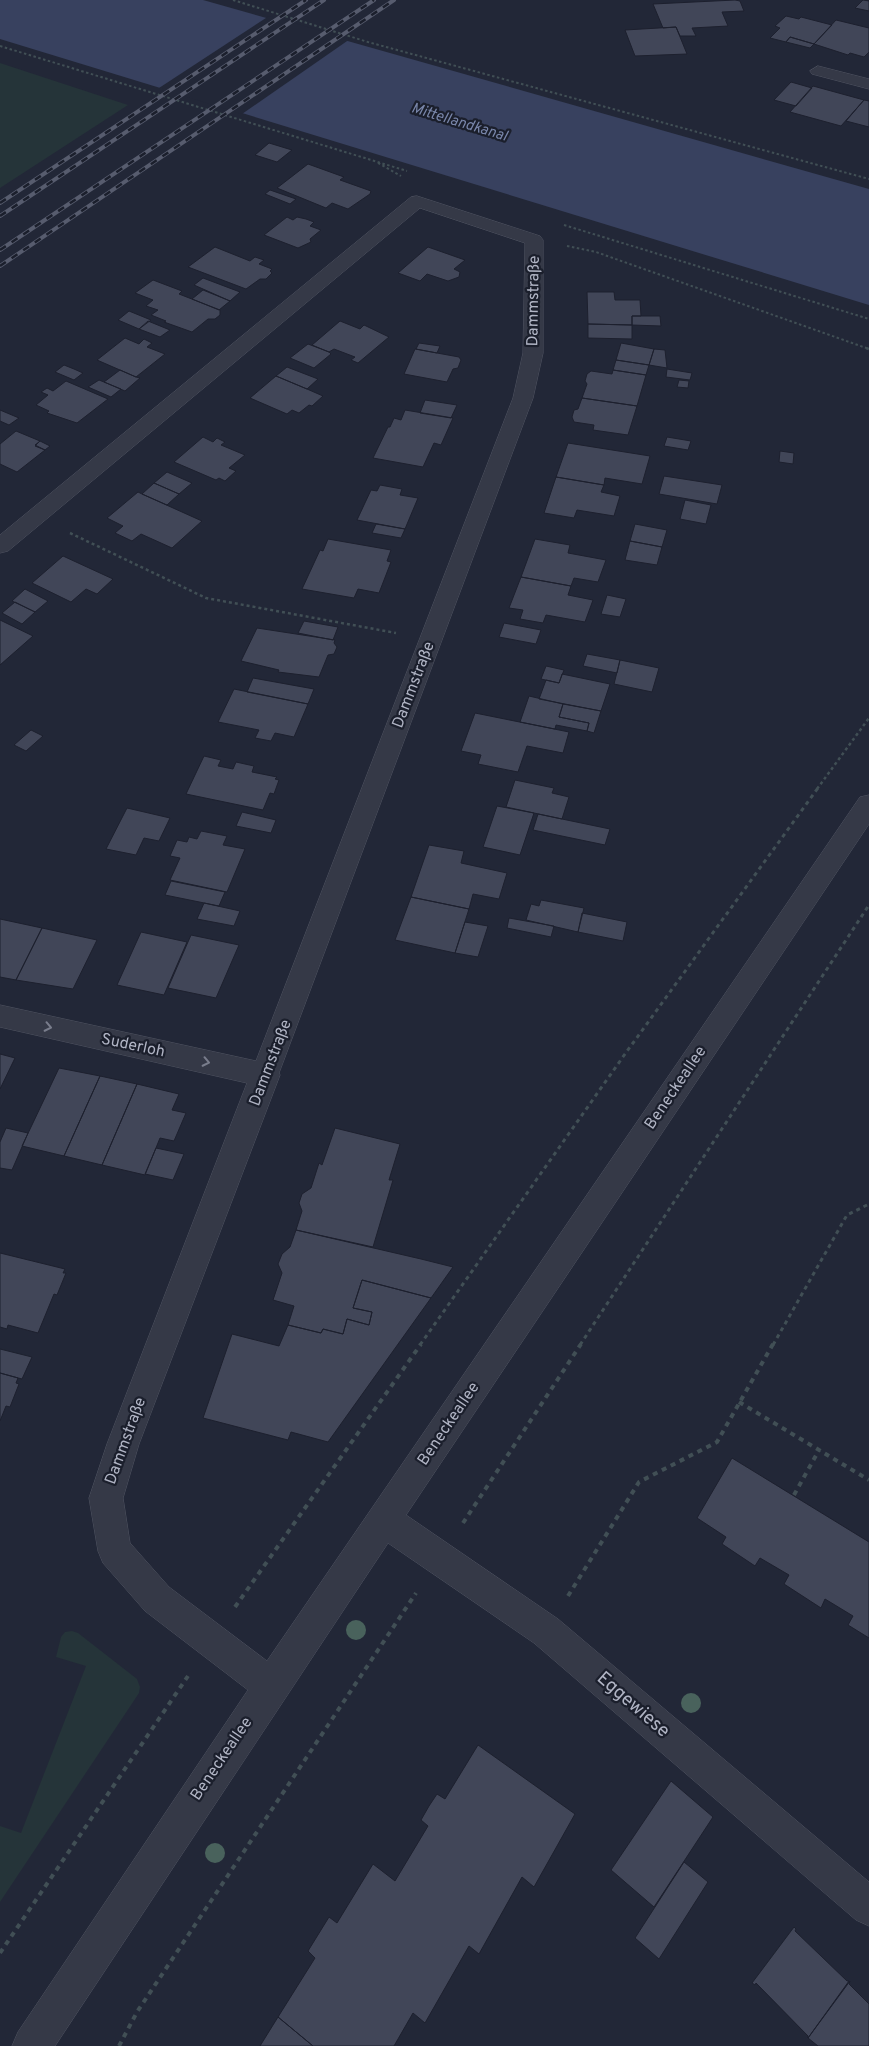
<svg xmlns="http://www.w3.org/2000/svg" width="869" height="2046" viewBox="0 0 869 2046" font-family="Overpass,sans-serif">
<style>
.green{fill:#253439}
.water{fill:#38415f}
.pier{fill:#222737}
.building{fill:#414658;stroke:#1d202e}
.lines{fill:none;stroke-linecap:round;stroke-linejoin:round}
.minor-casing{stroke:#505462;stroke-width:1}
.path-far3{stroke:#414f55;stroke-width:2;stroke-dasharray:2.5 2.5;stroke-linecap:butt}
.path-far2{stroke:#414f55;stroke-width:2.5;stroke-dasharray:3 3;stroke-linecap:butt}
.path-far1{stroke:#414f55;stroke-width:3;stroke-dasharray:4 4;stroke-linecap:butt}
.path{stroke:#414f55;stroke-width:4;stroke-dasharray:5 5;stroke-linecap:butt}
.minor{fill:#353947;fill-rule:evenodd}
.rail-casing{stroke:#575c6e;stroke-width:4}
.rail{stroke:#1b1f2c;stroke-width:2.5;stroke-dasharray:7;stroke-linecap:butt}
.tree{fill:#49625c}
.oneway{stroke:#797d8c}
.labels{text-anchor:middle;dominant-baseline:central;stroke-width:4.5;stroke-linejoin:round;paint-order:stroke}
.far-water-label{font-size:15px;font-style:italic;fill:#7986aa;stroke:#1b1f2c}
.street-label{font-size:16px;fill:#b0b4c4;stroke:#1b1f2c}
.near-street-label{font-size:19px;fill:#b0b4c4;stroke:#1b1f2c}
</style>
<rect width="100%" height="100%" fill="#222737"/>
<!-- green -->
<path class="green" d="M 0,63 L 128,105 L 0,188 Z
M 72,1631 L 78,1633 L 137,1679 L 140,1687 L 139,1693 L 0,1902 L 0,1826 L 21,1833 L 86,1666 L 56,1657 L 61,1637 L 65,1632 Z"/>
<!-- water -->
<path class="water" d="M 0,0 L 203,0 L 869,189 L 869,305 L 0,39 Z"/>
<!-- pier -->
<path class="pier" d="M 269,16 L 350,39 L 242,114 L 159,88 Z"/>
<!-- building -->
<path class="building" d="M 735,0 L 740,1 L 744,11 L 722,12 L 728,26 L 692,28 L 696,36 L 680,36 L 676,27 L 663,28 L 653,4 Z
M 863,0 L 869,1 L 869,11 L 855,8 Z
M 786,16 L 799,19 L 801,17 L 832,25 L 814,44 L 790,37 L 786,42 L 770,38 L 780,28 L 775,26 Z
M 836,20 L 869,28 L 869,52 L 864,57 L 850,53 L 848,55 L 814,44 Z
M 676,27 L 687,54 L 635,56 L 625,30 Z
M 790,37 L 814,44 L 810,48 L 786,42 Z
M 791,82 L 812,88 L 796,106 L 774,100 Z
M 813,86 L 864,100 L 841,126 L 790,112 Z
M 864,100 L 869,101 L 869,127 L 846,121 Z
M 269,143 L 292,150 L 277,162 L 255,155 Z
M 308,164 L 344,177 L 340,180 L 371,191 L 370,194 L 348,209 L 332,203 L 326,208 L 277,188 Z
M 270,190 L 296,199 L 290,204 L 265,194 Z
M 287,217 L 293,220 L 297,217 L 306,219 L 314,222 L 310,226 L 321,230 L 310,239 L 311,242 L 298,248 L 264,235 Z
M 215,247 L 250,261 L 255,257 L 264,260 L 259,264 L 272,269 L 270,271 L 272,273 L 266,279 L 260,279 L 246,289 L 188,267 Z
M 428,247 L 465,260 L 454,269 L 460,272 L 459,277 L 448,281 L 427,274 L 420,281 L 398,273 Z
M 203,278 L 240,292 L 230,301 L 194,285 Z
M 153,280 L 182,291 L 179,294 L 220,310 L 220,315 L 215,319 L 208,319 L 192,332 L 164,322 L 166,321 L 151,315 L 158,310 L 146,306 L 153,300 L 135,293 Z
M 203,290 L 230,301 L 219,310 L 192,299 Z
M 587,292 L 614,292 L 615,300 L 640,300 L 641,316 L 632,316 L 632,325 L 588,324 Z
M 129,311 L 151,320 L 139,329 L 118,320 Z
M 632,316 L 660,316 L 661,326 L 632,325 Z
M 148,321 L 170,330 L 160,337 L 139,329 Z
M 340,321 L 360,329 L 364,325 L 389,337 L 358,363 L 351,360 L 355,357 L 334,349 L 329,352 L 312,345 Z
M 588,324 L 632,325 L 632,339 L 588,338 Z
M 125,338 L 139,344 L 144,339 L 152,343 L 147,347 L 165,354 L 136,377 L 97,360 Z
M 419,343 L 440,346 L 437,353 L 416,349 Z
M 621,343 L 654,349 L 649,365 L 616,360 Z
M 308,344 L 329,352 L 331,354 L 314,368 L 290,358 Z
M 415,349 L 459,357 L 461,360 L 458,368 L 453,369 L 447,382 L 404,374 Z
M 654,349 L 665,350 L 667,368 L 649,365 Z
M 616,360 L 649,365 L 646,375 L 613,370 Z
M 64,365 L 74,369 L 83,373 L 74,380 L 55,372 Z
M 287,367 L 318,379 L 307,389 L 276,376 Z
M 667,369 L 692,373 L 690,380 L 666,377 Z
M 120,370 L 136,377 L 140,378 L 125,391 L 104,382 Z
M 613,370 L 646,375 L 637,406 L 582,398 L 587,384 L 585,381 L 587,374 L 591,371 L 612,374 Z
M 276,376 L 307,389 L 323,396 L 312,406 L 309,405 L 299,413 L 292,410 L 287,414 L 250,398 Z
M 99,380 L 104,382 L 121,389 L 111,397 L 88,387 Z
M 679,380 L 689,381 L 688,388 L 677,387 Z
M 66,381 L 108,399 L 77,423 L 47,413 L 49,411 L 36,405 L 48,395 L 41,392 L 47,388 L 53,391 Z
M 582,398 L 637,406 L 628,435 L 593,430 L 594,425 L 574,422 L 572,417 L 574,410 L 578,409 Z
M 425,400 L 457,405 L 451,418 L 420,413 Z
M 0,410 L 19,418 L 9,425 L 0,421 Z
M 405,410 L 453,418 L 441,445 L 434,443 L 423,467 L 373,458 L 388,427 L 390,427 L 394,418 L 401,420 Z
M 16,431 L 40,441 L 35,446 L 45,450 L 17,472 L 0,464 L 0,444 Z
M 203,437 L 213,442 L 217,438 L 225,442 L 221,445 L 245,455 L 229,468 L 236,471 L 225,481 L 219,478 L 216,480 L 174,462 Z
M 667,437 L 691,441 L 688,450 L 664,446 Z
M 40,441 L 50,446 L 45,450 L 35,445 Z
M 568,443 L 650,456 L 642,484 L 605,478 L 604,485 L 556,477 Z
M 780,451 L 794,453 L 793,464 L 779,462 Z
M 167,472 L 192,483 L 179,494 L 154,483 Z
M 664,476 L 722,485 L 717,504 L 659,494 Z
M 556,477 L 604,485 L 601,492 L 620,496 L 614,516 L 577,510 L 574,518 L 544,513 Z
M 154,483 L 179,494 L 167,505 L 142,494 Z
M 380,485 L 402,489 L 400,495 L 418,498 L 405,529 L 357,520 L 371,490 L 377,491 Z
M 138,492 L 142,494 L 202,521 L 172,548 L 141,534 L 132,541 L 115,533 L 123,526 L 107,518 Z
M 685,500 L 711,505 L 706,524 L 680,519 Z
M 376,524 L 405,529 L 401,538 L 372,533 Z
M 635,524 L 667,530 L 662,547 L 630,541 Z
M 328,539 L 391,550 L 387,561 L 391,562 L 379,593 L 358,589 L 354,598 L 302,589 L 320,550 L 323,551 Z
M 535,539 L 570,545 L 568,553 L 606,560 L 598,582 L 574,578 L 571,586 L 521,577 Z
M 630,541 L 662,547 L 657,565 L 625,560 Z
M 63,556 L 113,579 L 97,594 L 86,589 L 71,602 L 32,583 Z
M 521,577 L 571,586 L 568,595 L 593,600 L 585,622 L 546,615 L 543,623 L 520,619 L 523,610 L 509,608 Z
M 25,589 L 48,601 L 35,612 L 12,601 Z
M 607,595 L 626,599 L 620,617 L 601,614 Z
M 15,602 L 35,612 L 22,624 L 2,613 Z
M 0,620 L 33,636 L 0,665 Z
M 304,621 L 338,627 L 333,640 L 298,633 Z
M 504,623 L 541,630 L 536,644 L 499,637 Z
M 257,628 L 335,640 L 334,643 L 337,647 L 334,654 L 328,655 L 319,677 L 278,672 L 279,670 L 241,661 Z
M 587,654 L 620,660 L 617,673 L 583,666 Z
M 620,660 L 659,668 L 652,692 L 614,684 Z
M 546,666 L 564,670 L 559,683 L 541,679 Z
M 562,674 L 610,684 L 601,711 L 539,699 L 546,680 L 559,683 Z
M 253,678 L 314,689 L 308,704 L 247,692 Z
M 234,689 L 308,704 L 294,737 L 275,733 L 271,741 L 255,738 L 259,730 L 218,722 Z
M 529,696 L 563,704 L 559,717 L 589,723 L 587,731 L 556,725 L 555,729 L 520,722 Z
M 563,704 L 601,711 L 594,733 L 587,731 L 589,723 L 559,717 Z
M 475,713 L 569,732 L 563,753 L 527,746 L 518,772 L 478,764 L 481,755 L 461,751 Z
M 31,730 L 43,736 L 26,751 L 14,745 Z
M 204,756 L 221,760 L 218,766 L 233,769 L 236,762 L 254,766 L 252,772 L 277,777 L 275,779 L 279,780 L 274,794 L 270,793 L 263,810 L 186,794 Z
M 515,780 L 554,788 L 552,793 L 569,797 L 562,819 L 506,807 Z
M 497,806 L 534,813 L 520,855 L 483,847 Z
M 127,808 L 170,818 L 159,841 L 144,838 L 136,855 L 106,849 Z
M 242,812 L 276,820 L 271,833 L 236,826 Z
M 538,814 L 610,829 L 605,845 L 533,830 Z
M 201,831 L 227,836 L 223,845 L 245,849 L 227,892 L 170,880 L 180,858 L 170,856 L 177,840 L 187,842 L 189,837 L 197,839 Z
M 429,845 L 464,851 L 461,863 L 507,873 L 499,899 L 473,894 L 469,909 L 411,897 Z
M 171,881 L 225,892 L 219,906 L 165,895 Z
M 411,897 L 469,909 L 455,953 L 395,940 Z
M 541,900 L 584,908 L 578,932 L 526,920 L 531,904 L 539,906 Z
M 204,903 L 240,911 L 234,926 L 197,919 Z
M 582,913 L 627,922 L 623,941 L 578,932 Z
M 509,918 L 554,926 L 551,937 L 507,928 Z
M 0,919 L 42,928 L 16,980 L 0,977 Z
M 465,922 L 488,926 L 478,957 L 455,953 Z
M 42,928 L 97,940 L 73,989 L 16,980 Z
M 141,932 L 187,942 L 164,995 L 117,985 Z
M 191,935 L 239,945 L 216,998 L 168,988 Z
M 0,1054 L 15,1058 L 0,1089 Z
M 59,1068 L 100,1076 L 64,1156 L 22,1146 Z
M 100,1076 L 137,1084 L 102,1165 L 64,1156 Z
M 137,1084 L 179,1094 L 172,1110 L 186,1113 L 174,1141 L 160,1138 L 145,1175 L 102,1165 Z
M 6,1128 L 28,1133 L 12,1170 L 0,1168 L 0,1142 Z
M 335,1128 L 400,1144 L 389,1180 L 393,1180 L 373,1247 L 296,1230 L 302,1211 L 299,1203 L 302,1194 L 311,1188 L 319,1163 L 322,1165 Z
M 156,1148 L 184,1154 L 173,1180 L 145,1174 Z
M 296,1230 L 421,1259 L 453,1267 L 431,1298 L 362,1280 L 353,1308 L 372,1312 L 369,1325 L 347,1319 L 343,1334 L 323,1329 L 321,1333 L 288,1325 L 294,1306 L 273,1300 L 282,1273 L 278,1264 L 282,1254 L 290,1247 Z
M 0,1253 L 65,1269 L 63,1273 L 66,1273 L 57,1295 L 54,1294 L 38,1333 L 8,1325 L 7,1329 L 0,1327 Z
M 362,1280 L 431,1298 L 328,1442 L 291,1432 L 288,1440 L 203,1418 L 232,1334 L 279,1346 L 288,1325 L 321,1333 L 323,1329 L 343,1334 L 347,1319 L 369,1325 L 372,1312 L 353,1308 Z
M 0,1349 L 32,1357 L 22,1379 L 0,1373 Z
M 0,1373 L 18,1378 L 16,1383 L 19,1384 L 10,1407 L 6,1406 L 0,1421 Z
M 732,1458 L 869,1542 L 869,1638 L 848,1625 L 853,1616 L 825,1599 L 821,1608 L 784,1584 L 789,1575 L 760,1558 L 755,1566 L 722,1544 L 726,1537 L 697,1518 Z
M 478,1745 L 575,1814 L 534,1887 L 522,1877 L 479,1954 L 469,1946 L 425,2023 L 413,2013 L 394,2046 L 313,2046 L 278,2017 L 315,1958 L 308,1951 L 329,1917 L 337,1923 L 373,1864 L 395,1881 L 428,1826 L 421,1820 L 429,1806 L 437,1794 L 445,1799 Z
M 671,1781 L 713,1817 L 654,1907 L 611,1870 Z
M 684,1862 L 708,1882 L 659,1959 L 635,1938 Z
M 794,1927 L 796,1929 L 795,1931 L 847,1981 L 849,1981 L 808,2038 L 808,2036 L 756,1983 L 755,1985 L 752,1983 Z
M 850,1981 L 849,1984 L 869,2004 L 869,2046 L 818,2046 L 808,2038 Z
M 278,2017 L 313,2046 L 260,2046 Z"/>
<g class="lines">
<!-- minor casing -->
<g class="minor-casing">
<path id="minor" d="M 818,66 L 869,79 L 869,89 L 812,74 L 810,71 Z
M 417,196 L 540,236 L 543,240 L 543,353 L 533,398 L 279,1073 L 280,1075 L 139,1444 L 123,1498 L 130,1543 L 169,1587 L 267,1661 L 860,797 L 869,795 L 869,824 L 406,1515 L 558,1619 L 869,1882 L 869,1926 L 856,1920 L 534,1643 L 388,1543 L 55,2046 L 12,2046 L 18,2032 L 248,1690 L 145,1611 L 103,1563 L 98,1551 L 89,1498 L 107,1444 L 247,1083 L 0,1027 L 0,1005 L 256,1061 L 513,398 L 523,353 L 525,243 L 420,208 L 8,551 L 0,553 L 0,535 L 411,197 Z"/>
</g>
<!-- path-far3 -->
<path class="path-far3" d="M 233,0 L 368,42 L 869,179
M 0,46 L 407,171
M 378,163 L 401,176
M 564,225 L 869,319
M 567,246 L 596,252 L 869,349"/>
<!-- path-far2 -->
<path class="path-far2" d="M 866,348 L 869,349
M 70,533 L 206,598 L 396,633
M 817,789 L 869,718"/>
<!-- path-far1 -->
<path class="path-far1" d="M 420,1345 L 625,1054 L 818,788
M 580,1345 L 869,905
M 773,1345 L 847,1215 L 869,1204"/>
<!-- path -->
<path class="path" d="M 739,1402 L 869,1480
M 794,1495 L 819,1450
M 463,1523 L 581,1344
M 568,1596 L 639,1482 L 717,1442 L 773,1344
M 235,1607 L 421,1344
M 0,1953 L 188,1676
M 119,2046 L 137,2012 L 416,1593"/>
<!-- minor -->
<use href="#minor" class="minor"/>
<!-- rail casing -->
<g class="rail-casing">
<path id="rail" d="M 0,203 L 306,0
M 0,216 L 324,0
M 0,250 L 374,0
M 0,266 L 394,0"/>
</g>
<!-- rail -->
<use href="#rail" class="rail"/>
</g>
<!-- trees -->
<g class="tree">
<circle cx="356" cy="1630" r="10"/>
<circle cx="691" cy="1703" r="10"/>
<circle cx="215" cy="1853" r="10"/>
</g>
<!-- one-way arrows -->
<defs><path id="oneway-chevron" d="M-2-3.5L2.5 0L-2 3.5" fill="none" stroke-width="1.6" stroke-linecap="round" stroke-linejoin="round" transform="scale(1.25)"/></defs>
<g class="oneway">
<use href="#oneway-chevron" transform="translate(48 1027) rotate(12)"/>
<use href="#oneway-chevron" transform="translate(206 1062) rotate(12)"/>
</g>
<g class="labels">
<!-- far-water labels -->
<g class="far-water-label">
<text transform="translate(459 123) rotate(17)">Mittellandkanal</text>
</g>
<!-- street labels -->
<g class="street-label">
<text transform="translate(534 301) rotate(-89)">Dammstraße</text>
<text transform="translate(414 685) rotate(-69)">Dammstraße</text>
<text transform="translate(133 1046) rotate(12)">Suderloh</text>
<text transform="translate(271 1063) rotate(-69)">Dammstraße</text>
<text transform="translate(676 1088) rotate(-56)">Beneckeallee</text>
<text transform="translate(449 1424) rotate(-56)">Beneckeallee</text>
<text transform="translate(126 1441) rotate(-70)">Dammstraße</text>
<text transform="translate(222 1759) rotate(-56)">Beneckeallee</text>
</g>
<!-- near-street labels -->
<g class="near-street-label">
<text transform="translate(633 1705) rotate(41)">Eggewiese</text>
</g>
</g>
</svg>
